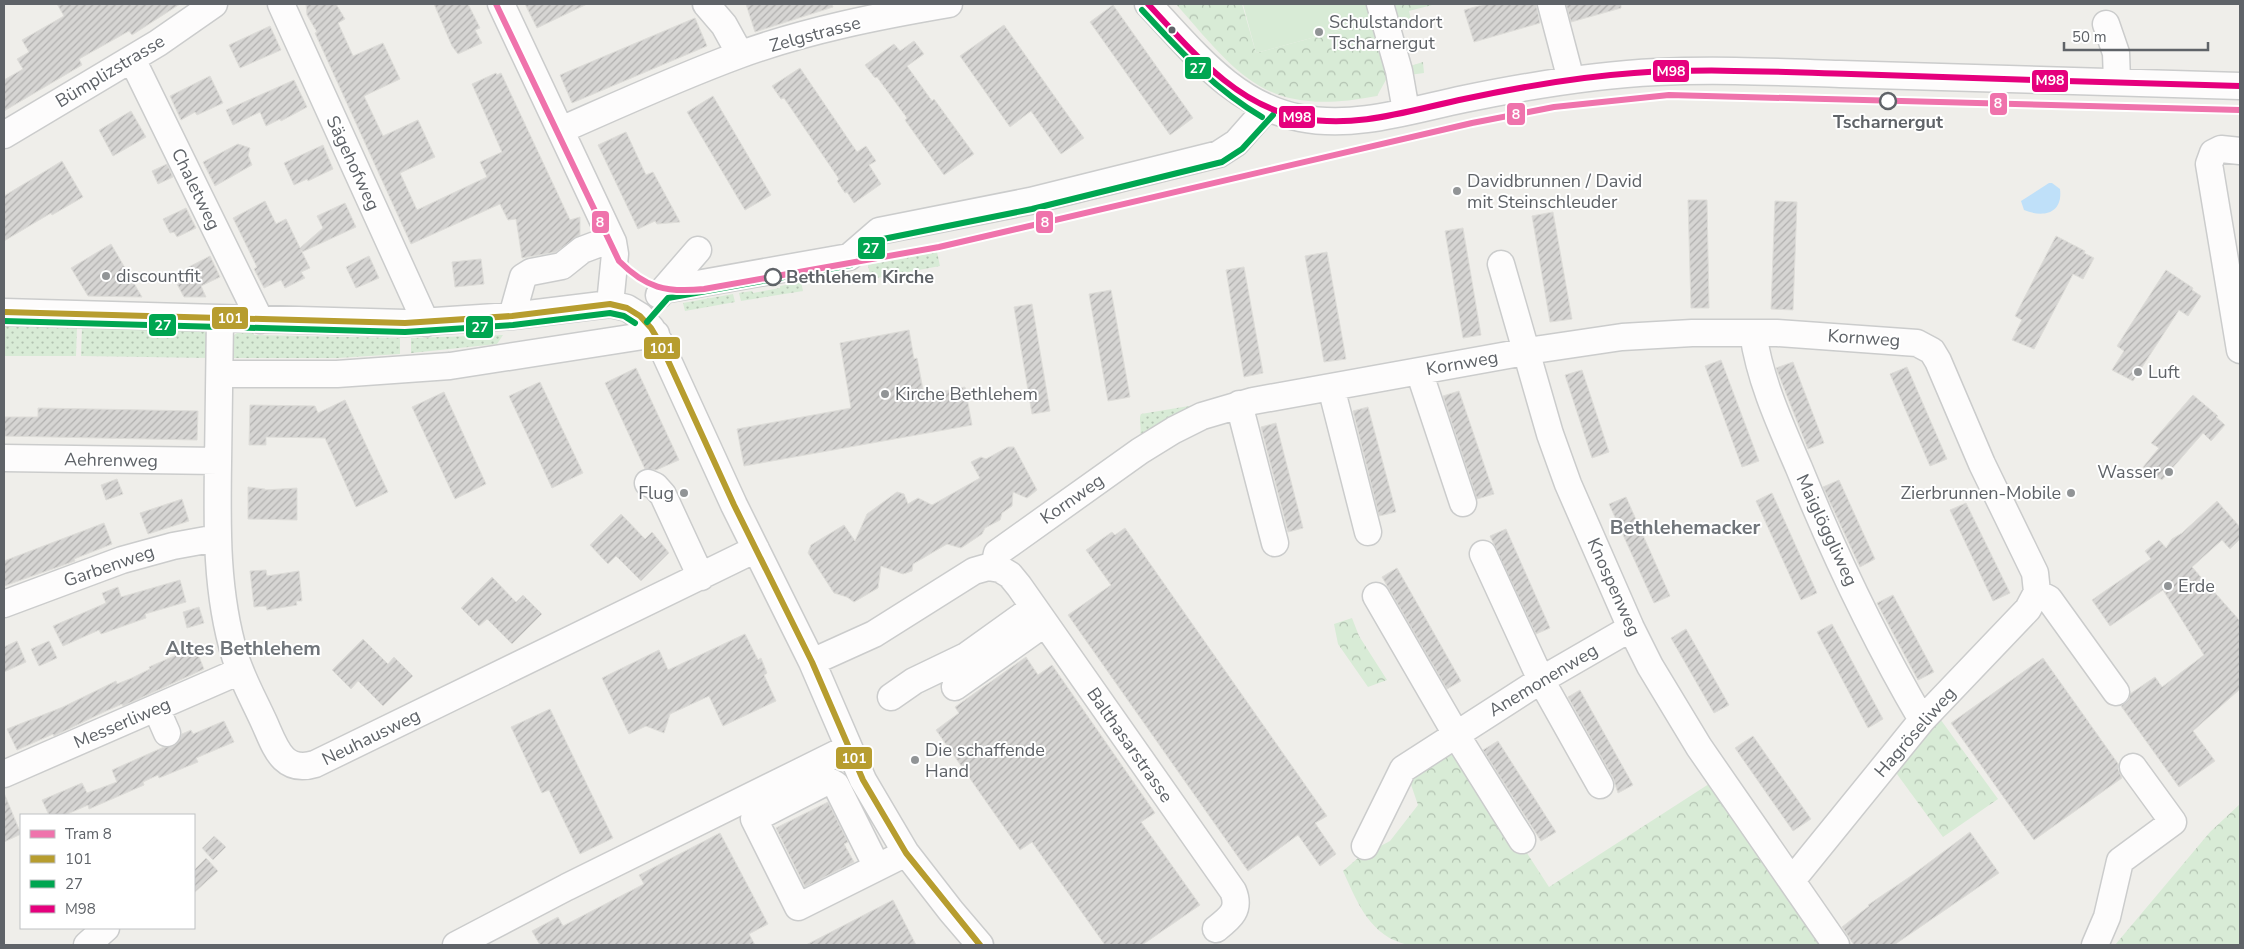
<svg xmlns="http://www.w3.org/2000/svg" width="2244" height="949" viewBox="0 0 2244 949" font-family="'Nunito Sans',sans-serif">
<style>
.grass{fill:url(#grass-dots)}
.forest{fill:url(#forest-crowns)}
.pitch{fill:#d8ebd6}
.water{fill:#bfe0f9}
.building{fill:url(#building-hatch);stroke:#deddd9}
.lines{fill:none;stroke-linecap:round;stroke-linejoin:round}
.minor-casing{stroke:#cbcccc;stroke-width:29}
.minor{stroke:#fdfcfc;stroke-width:26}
.bus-1-casing{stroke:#fff;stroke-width:10}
.bus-2-casing{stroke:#fff;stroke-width:10}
.bus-3-casing{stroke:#fff;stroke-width:10}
.bus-1{stroke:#b79d2f;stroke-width:6}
.bus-2{stroke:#00a651;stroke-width:6}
.bus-3{stroke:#e5007d;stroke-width:6}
.tram-1-casing{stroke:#fff;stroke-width:10}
.tram-1{stroke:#ef73ac;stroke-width:6}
.bus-dot{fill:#5f6368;stroke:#fff;stroke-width:2}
.poi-dot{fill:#919496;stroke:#fff;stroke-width:2}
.stop-dot{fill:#fff;stroke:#5f6368;stroke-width:2.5}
.labels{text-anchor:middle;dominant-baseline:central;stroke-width:4;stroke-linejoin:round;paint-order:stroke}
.poi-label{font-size:18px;fill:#5f6368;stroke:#fff;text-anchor:start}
.street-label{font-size:18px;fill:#5f6368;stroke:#fff}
.stop-label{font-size:18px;font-weight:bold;fill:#5f6368;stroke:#fff}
.quarter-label{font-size:20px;font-weight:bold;fill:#70757a;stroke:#fff}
.line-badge{stroke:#fff;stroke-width:2}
.badge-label{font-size:14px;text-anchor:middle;font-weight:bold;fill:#fff}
</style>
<defs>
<pattern id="grass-dots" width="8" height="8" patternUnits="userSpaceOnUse" patternTransform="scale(1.25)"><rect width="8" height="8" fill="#d8ebd6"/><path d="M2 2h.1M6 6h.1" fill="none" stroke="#b2c2b1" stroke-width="1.8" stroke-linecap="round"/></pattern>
<pattern id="forest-crowns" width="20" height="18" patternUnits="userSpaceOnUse" patternTransform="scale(1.25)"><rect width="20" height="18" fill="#d8ebd6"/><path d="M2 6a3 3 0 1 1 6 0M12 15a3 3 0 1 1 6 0" fill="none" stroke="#b2c2b1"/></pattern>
<pattern id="building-hatch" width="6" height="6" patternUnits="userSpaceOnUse" patternTransform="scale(1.25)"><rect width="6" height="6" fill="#d6d5d3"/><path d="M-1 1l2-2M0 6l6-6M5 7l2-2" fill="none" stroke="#b1b0af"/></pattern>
</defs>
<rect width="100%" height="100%" fill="#efeeea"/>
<!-- grass -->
<path class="grass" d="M 937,252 L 940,266 L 871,279 L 868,265 Z
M 801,282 L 803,291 L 741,301 L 739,293 L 752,291 L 753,293 L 780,288 L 780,286 Z
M 733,294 L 735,302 L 685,311 L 683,303 Z
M 4,324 L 77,327 L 76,356 L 4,356 Z
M 82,326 L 202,329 L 208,335 L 211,358 L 81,356 Z
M 254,330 L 254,335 L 400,338 L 400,354 L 337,358 L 230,358 C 231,336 230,331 254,330 Z
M 503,335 L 497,344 L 411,353 L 411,338 Z
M 1201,404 L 1139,439 C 1143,429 1138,420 1141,414 Z"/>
<!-- forest -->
<path class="forest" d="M 1176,4 L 1242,4 L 1256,53 L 1378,20 L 1388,4 L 1436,4 L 1409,11 L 1412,23 L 1396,28 L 1407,67 L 1423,62 L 1424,73 L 1387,78 L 1377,96 C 1268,117 1242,80 1176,4 Z
M 1352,618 L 1359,636 L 1387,680 L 1368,687 L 1338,644 L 1334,624 Z
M 1938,716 L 1998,799 L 1943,837 L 1894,770 Z
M 1453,739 L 1549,887 L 1712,782 L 1827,945 L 1408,945 C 1370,936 1358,904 1343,871 L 1358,858 L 1390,841 L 1418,805 L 1406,770 Z
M 2240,804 L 2240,945 L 2115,945 L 2210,832 Z"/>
<!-- pitch -->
<path class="pitch" d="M 1243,4 L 1373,4 L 1378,20 L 1256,53 Z"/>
<!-- water -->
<path class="water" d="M 2049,183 L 2052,183 L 2060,189 C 2063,214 2043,218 2024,210 L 2021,201 Z"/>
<!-- building -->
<path class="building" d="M 57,4 L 180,4 L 132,35 L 129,31 L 79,59 L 82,65 L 4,111 L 4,80 L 23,69 L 17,59 L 29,52 L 22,40 L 64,16 Z
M 306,4 L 336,4 L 345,19 L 338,23 L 353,56 L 383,43 L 400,79 L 364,96 L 373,115 L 383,136 L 418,120 L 435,157 L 400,173 L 417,210 L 487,177 L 480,162 L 502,152 L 472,84 L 496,73 L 497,75 L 501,73 L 570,220 L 580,217 L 580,235 L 556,252 L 522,258 L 516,219 L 508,220 L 500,204 L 411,244 L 315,33 L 317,32 L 307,15 Z
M 434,4 L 468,4 L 480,28 L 475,30 L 482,43 L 458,54 L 452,46 Z
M 525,4 L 587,4 L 537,28 Z
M 746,4 L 832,4 L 833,7 L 755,32 Z
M 1486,4 L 1536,4 L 1540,23 L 1474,42 L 1464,10 Z
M 1566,4 L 1621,4 L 1621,8 L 1571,22 Z
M 1113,5 L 1193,118 L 1170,135 L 1090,22 Z
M 695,18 L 707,46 L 572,103 L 560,75 Z
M 1004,25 L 1084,138 L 1061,154 L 1031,111 L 1010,127 L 960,56 Z
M 270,26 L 281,50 L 240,68 L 229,45 Z
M 914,41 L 924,54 L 907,66 L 932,101 L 934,99 L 974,154 L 944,175 L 905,120 L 907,118 L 877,77 L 875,78 L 865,65 L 894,44 L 900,51 Z
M 800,68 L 857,152 L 866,146 L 876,161 L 869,165 L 881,184 L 854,203 L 847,192 L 845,193 L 837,181 L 839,179 L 784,98 L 781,99 L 772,86 Z
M 210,76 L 223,103 L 197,115 L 195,112 L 181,120 L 170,96 Z
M 294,80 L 307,107 L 281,121 L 280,119 L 266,126 L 260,112 L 233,125 L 226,110 Z
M 713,96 L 771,195 L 745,210 L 687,112 Z
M 131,111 L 146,137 L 113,156 L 99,130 Z
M 626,132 L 646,175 L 653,172 L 680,222 L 657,224 L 655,221 L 638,229 L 598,145 Z
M 238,144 L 250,148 L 248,155 L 252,165 L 215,186 L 203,162 Z
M 323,145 L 333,169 L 308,181 L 307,179 L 294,185 L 284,163 Z
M 62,161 L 83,197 L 52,215 L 51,213 L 4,241 L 4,196 Z
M 167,164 L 173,177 L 158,184 L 152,171 Z
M 1688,200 L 1707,200 L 1709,308 L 1691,308 Z
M 265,201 L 276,224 L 286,219 L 300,248 L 323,228 L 317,216 L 345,203 L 356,227 L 302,252 L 301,250 L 310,268 L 301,272 L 305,278 L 285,288 L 281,280 L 264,288 L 254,269 L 257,267 L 233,218 Z
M 1775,201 L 1797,202 L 1793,310 L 1771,309 Z
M 186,208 L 196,228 L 177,237 L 174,232 L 170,233 L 163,219 Z
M 1553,212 L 1572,319 L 1550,322 L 1532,216 Z
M 1463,228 L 1481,335 L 1463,338 L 1445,231 Z
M 2056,236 L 2085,251 L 2084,253 L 2094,258 L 2083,279 L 2073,274 L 2034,349 L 2012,340 L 2022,320 L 2015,316 Z
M 111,244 L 142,297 L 88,296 L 71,268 Z
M 1327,252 L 1346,359 L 1324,362 L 1305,256 Z
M 210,256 L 220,277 L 201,286 L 206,297 L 184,297 L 177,284 L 192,277 L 187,268 Z
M 369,256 L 379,278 L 356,288 L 346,267 Z
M 481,259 L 484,284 L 455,287 L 452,262 Z
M 1244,267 L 1263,373 L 1244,377 L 1226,270 Z
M 2166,270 L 2193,288 L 2192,290 L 2201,296 L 2188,316 L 2179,310 L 2133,381 L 2112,370 L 2124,351 L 2117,346 Z
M 1111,290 L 1130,397 L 1108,401 L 1089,294 Z
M 1032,304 L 1050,411 L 1032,414 L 1014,307 Z
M 909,330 L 914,359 L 917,358 L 924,395 L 965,387 L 972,425 L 744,466 L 737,429 L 851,408 L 840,343 Z
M 1721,360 L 1759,461 L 1742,467 L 1705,366 Z
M 1793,362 L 1824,443 L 1808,449 L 1776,368 Z
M 1907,367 L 1947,459 L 1930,466 L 1890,374 Z
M 636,368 L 679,460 L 656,470 L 645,469 L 605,383 Z
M 1582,370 L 1609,452 L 1592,458 L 1565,375 Z
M 540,382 L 583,473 L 552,488 L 509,396 Z
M 1459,391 L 1494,494 L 1477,499 L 1443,396 Z
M 444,392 L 486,484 L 455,499 L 412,407 Z
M 2193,395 L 2218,416 L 2216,417 L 2225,425 L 2211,441 L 2203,433 L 2162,480 L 2143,467 L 2159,448 L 2151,443 Z
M 345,400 L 388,492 L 356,507 L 325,438 L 266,437 L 266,445 L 249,445 L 250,405 L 315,406 L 318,413 Z
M 1368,407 L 1396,512 L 1379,516 L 1353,411 Z
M 38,408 L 198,411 L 197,440 L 4,436 L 4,417 L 38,417 Z
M 1276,423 L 1303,528 L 1288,532 L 1261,427 Z
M 1008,447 L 1014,447 L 1037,490 L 1027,498 L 1013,492 L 1012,506 L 1002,513 L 1000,520 L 985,528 L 982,534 L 961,548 L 947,544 L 913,564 L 912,571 L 903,574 L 881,566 L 878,588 L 854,602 L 847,597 L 834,593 L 808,553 L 811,545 L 844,525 L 855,541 L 867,514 L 897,492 L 904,494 L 908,504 L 918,498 L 932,505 L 980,478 L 971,462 L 981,457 L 986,459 Z
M 117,479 L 123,494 L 106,500 L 101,485 Z
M 1839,480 L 1875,559 L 1860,567 L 1823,487 Z
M 248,487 L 265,489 L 265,490 L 297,488 L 297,520 L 248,519 Z
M 1772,493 L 1817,593 L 1801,600 L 1756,501 Z
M 1626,497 L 1670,596 L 1654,603 L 1609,504 Z
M 182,499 L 189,521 L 148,534 L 140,513 Z
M 2217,501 L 2240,527 L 2240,539 L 2230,549 L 2222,540 L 2192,567 L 2240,621 L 2240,689 L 2193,731 L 2215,761 L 2179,787 L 2121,706 L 2129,699 L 2130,694 L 2155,677 L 2162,687 L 2204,655 L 2163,590 L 2110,626 L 2092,600 L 2151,559 L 2145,551 L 2159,540 L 2166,548 L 2172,539 L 2182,533 Z
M 1966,503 L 2010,593 L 1993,601 L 1950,510 Z
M 621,514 L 645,539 L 652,532 L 669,553 L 641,581 L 616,556 L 608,564 L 590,545 Z
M 104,523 L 112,544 L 74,559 L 75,561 L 4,586 L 4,561 Z
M 1125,528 L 1327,816 L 1315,823 L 1336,854 L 1320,866 L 1298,835 L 1248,871 L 1068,615 L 1111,585 L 1086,550 L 1112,532 L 1115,535 Z
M 1506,529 L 1550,628 L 1536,634 L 1490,536 Z
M 1397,568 L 1461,681 L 1447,689 L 1382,577 Z
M 266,570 L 267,576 L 299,571 L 302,601 L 296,601 L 297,605 L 267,610 L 266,606 L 254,607 L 250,571 Z
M 492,577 L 516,602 L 523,595 L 542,614 L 512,644 L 487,619 L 479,626 L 461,608 Z
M 180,580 L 186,602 L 145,614 L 146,618 L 101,634 L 99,630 L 63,646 L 53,626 L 106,603 L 102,593 L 118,587 L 121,597 Z
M 1893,595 L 1934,672 L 1918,680 L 1877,603 Z
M 199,607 L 204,623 L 187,628 L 183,612 Z
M 1832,624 L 1883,719 L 1868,728 L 1817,632 Z
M 1686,629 L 1729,705 L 1714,713 L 1671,638 Z
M 745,634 L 758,660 L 761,658 L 767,673 L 764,675 L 776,701 L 723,726 L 709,696 L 670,714 L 664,733 L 646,726 L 629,734 L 602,678 L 659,650 L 668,670 Z
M 363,639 L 388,664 L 394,657 L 413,676 L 383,706 L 358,681 L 351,689 L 332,670 Z
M 17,641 L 26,662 L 4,672 L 4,647 Z
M 49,641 L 57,658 L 39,666 L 31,649 Z
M 195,647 L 204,669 L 123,706 L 122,704 L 106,711 L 54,736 L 53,734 L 17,750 L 7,729 L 63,707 L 116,681 L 117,684 L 132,678 L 150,669 L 149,667 Z
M 1026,657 L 1038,675 L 1052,665 L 1155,813 L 1141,822 L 1200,905 L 1142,945 L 1105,945 L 1032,842 L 1020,850 L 936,730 L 959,713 L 955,707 Z
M 2043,658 L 2119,765 L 2118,769 L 2122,778 L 2034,840 L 1951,723 Z
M 1580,690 L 1633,785 L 1618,793 L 1613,778 L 1568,697 Z
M 550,709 L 613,838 L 580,854 L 549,790 L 542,793 L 511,727 Z
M 224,721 L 234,742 L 196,758 L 198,762 L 159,778 L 158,775 L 143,782 L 144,785 L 89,809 L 88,805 L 65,815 L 49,815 L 42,800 L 82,783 L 87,793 L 117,782 L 112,770 L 164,747 L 173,746 L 179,741 L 182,734 L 191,730 L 193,734 Z
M 1753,736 L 1811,819 L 1793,831 L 1735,748 Z
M 1498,741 L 1556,832 L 1541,841 L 1483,750 Z
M 4,793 L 21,834 L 4,842 Z
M 828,802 L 848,842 L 844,844 L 854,862 L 805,887 L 776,828 Z
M 1970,832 L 1999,873 L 1894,945 L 1854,945 L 1842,927 L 1869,906 L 1868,905 L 1911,876 Z
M 720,833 L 768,924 L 749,934 L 755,945 L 540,945 L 532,931 L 558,917 L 563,926 L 644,884 L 639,875 Z
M 214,836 L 226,847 L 213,860 L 202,848 Z
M 206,858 L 218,871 L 194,893 L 194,870 Z
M 893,900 L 916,945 L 806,945 Z"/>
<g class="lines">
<!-- minor casing -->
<g class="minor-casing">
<path id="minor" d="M 281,4 L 426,323
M 501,4 L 613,242 L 615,254 L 610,304
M 706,4 L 724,25 L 740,54
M 1148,4 C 1193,51 1233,105 1300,118 C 1355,129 1411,110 1464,99 C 1527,86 1592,75 1657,72 C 1717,69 1779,72 1840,74 C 1973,77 2107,83 2240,86
M 1380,4 L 1399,71 L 1406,111
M 1551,4 L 1571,80
M 2106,24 L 2116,53 L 2117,81
M 132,59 L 260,320
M 561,130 C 620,104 679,77 739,55 C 807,30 879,16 949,4
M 4,135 L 158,43 L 214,4
M 2240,151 L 2221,149 L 2213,153 L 2209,164 L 2240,350
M 1501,264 L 1550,434 L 1568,484 L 1631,628 L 1650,666 L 1699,747 L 1836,945
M 663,290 L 849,257 L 879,231 L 1030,201 L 1219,154 L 1236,143 L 1266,109
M 659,295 L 698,250
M 4,312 L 405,323 L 512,316 L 610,304 L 627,308 L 640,316 L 651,328 L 660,343 L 734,505 L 812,662 L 863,780 L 906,853 L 951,911 L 980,945
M 512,316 L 523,277 L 531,272 L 562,266 L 582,250 L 598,244 L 613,242
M 220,319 C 219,367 219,415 218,463 C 217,528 216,593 235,656 C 242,679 254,700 264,722 C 275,746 282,774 315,764 L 756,549
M 1753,333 C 1760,381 1780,424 1799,468 C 1834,554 1875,640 1922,720
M 1419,371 L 1463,503
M 220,374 L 337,374 L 450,366 L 656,334
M 1331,387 L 1368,532
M 1239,404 L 1275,543
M 4,458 L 218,461
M 648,483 L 655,486 L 663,495 L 701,577
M 1483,554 L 1541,680 L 1600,785
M 994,567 L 997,553 L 1140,451 L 1174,430 L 1202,416 L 1253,401 L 1541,349 L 1622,337 L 1692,333 L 1777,333 L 1917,343 L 1932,351 L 1938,361 L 1982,464 L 2035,573 L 2037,592 L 2028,609 L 1922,720 L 1793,879
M 2037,593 L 2049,599 L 2116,692
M 1376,596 L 1460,741 L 1522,840
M 4,604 L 122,560 L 173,546 L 217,538
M 812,662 L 874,634 L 974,571 L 988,567 L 1000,569 L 1010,575 L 1019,586 L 1233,891 C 1241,910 1230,918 1216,929
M 955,687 L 1044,624
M 891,697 L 914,681 L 966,656 L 1033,608
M 156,708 L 167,733
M 4,774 L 240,671
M 1365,846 L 1403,769 L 1541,680 L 1631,628
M 877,867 L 836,785 L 831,782 L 824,783 L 754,819 L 798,907 L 906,853
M 87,945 L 106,928
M 456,945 L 567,887 L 848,748
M 2095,945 L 2107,917 L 2120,861 L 2173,822 L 2133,767"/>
</g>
<!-- minor -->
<use href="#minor" class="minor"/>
<!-- bus-1 casing -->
<g class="bus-1-casing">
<path id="bus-1" d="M 4,312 L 405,323 L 512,316 L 610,304 L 627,308 L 640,316 L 651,328 L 660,343 L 734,505 L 812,662 L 863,780 L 906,853 L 980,945"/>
</g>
<!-- bus-2 casing -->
<g class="bus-2-casing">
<path id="bus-2" d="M 1142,10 C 1179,50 1214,89 1262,117
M 4,321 L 405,332 L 513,325 L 610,313 L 624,316 L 635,323
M 647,322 L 668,298 L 851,265 L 883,239 L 1032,209 L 1222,162 L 1242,149 L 1273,115"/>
</g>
<!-- bus-3 casing -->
<g class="bus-3-casing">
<path id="bus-3" d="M 1148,4 C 1191,50 1235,105 1301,118 C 1356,129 1411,110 1464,99 C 1520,87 1577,77 1634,73 C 1706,68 1779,72 1851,74 C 1981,78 2110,83 2240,86"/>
</g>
<!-- bus-1 -->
<use href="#bus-1" class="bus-1"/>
<!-- bus-2 -->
<use href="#bus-2" class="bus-2"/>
<!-- bus-3 -->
<use href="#bus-3" class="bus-3"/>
<!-- tram-1 casing -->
<g class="tram-1-casing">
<path id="tram-1" d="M 496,4 L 619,261 C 646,288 666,293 704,289 L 939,247 L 1472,123 L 1554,107 L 1669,95 L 2240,110"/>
</g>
<!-- tram-1 -->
<use href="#tram-1" class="tram-1"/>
</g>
<!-- markers -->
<circle class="bus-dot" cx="1172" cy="30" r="4.5"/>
<g class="poi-dot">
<circle cx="1319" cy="32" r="5"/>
<circle cx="1457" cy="191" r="5"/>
<circle cx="106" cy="276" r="5"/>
<circle cx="2138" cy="372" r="5"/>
<circle cx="885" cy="394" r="5"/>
<circle cx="2169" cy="472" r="5"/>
<circle cx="684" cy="493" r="5"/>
<circle cx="2071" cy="493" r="5"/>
<circle cx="2168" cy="586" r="5"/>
<circle cx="915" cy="760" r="5"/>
</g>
<g class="stop-dot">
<circle cx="1888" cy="101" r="8"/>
<circle cx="773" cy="277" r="8"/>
</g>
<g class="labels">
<!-- poi labels -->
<g class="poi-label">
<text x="1329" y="22">Schulstandort<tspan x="1329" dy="21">Tscharnergut</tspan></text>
<text x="1467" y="181">Davidbrunnen / David<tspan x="1467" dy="21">mit Steinschleuder</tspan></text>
<text x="116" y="276">discountfit</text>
<text x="2148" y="372">Luft</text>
<text x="895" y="394">Kirche Bethlehem</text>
<text x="2159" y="472" text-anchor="end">Wasser</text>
<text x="674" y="493" text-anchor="end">Flug</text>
<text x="2061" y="493" text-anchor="end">Zierbrunnen-Mobile</text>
<text x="2178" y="586">Erde</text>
<text x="925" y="750">Die schaffende<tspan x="925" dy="21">Hand</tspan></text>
</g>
<!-- street labels -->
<g class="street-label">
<text transform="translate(815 34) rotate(-15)">Zelgstrasse</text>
<text transform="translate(110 71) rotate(-31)">Bümplizstrasse</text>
<text transform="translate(353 163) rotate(65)">Sägehofweg</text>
<text transform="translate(196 189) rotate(64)">Chaletweg</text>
<text transform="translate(1864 338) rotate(4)">Kornweg</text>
<text transform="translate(1462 363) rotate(-10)">Kornweg</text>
<text transform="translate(111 460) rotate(1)">Aehrenweg</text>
<text transform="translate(1072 499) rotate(-35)">Kornweg</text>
<text transform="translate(1827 530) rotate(65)">Maiglöggliweg</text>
<text transform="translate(109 566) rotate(-19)">Garbenweg</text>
<text transform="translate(1614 587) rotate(66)">Knospenweg</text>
<text transform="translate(1543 680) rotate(-31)">Anemonenweg</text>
<text transform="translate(122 723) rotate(-23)">Messerliweg</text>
<text transform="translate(1915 732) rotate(-49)">Hagröseliweg</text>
<text transform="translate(371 737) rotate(-26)">Neuhausweg</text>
<text transform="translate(1130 745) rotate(55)">Balthasarstrasse</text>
</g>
<!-- stop labels -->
<g class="stop-label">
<text x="1888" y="122">Tscharnergut</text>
<text x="786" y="277" text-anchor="start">Bethlehem Kirche</text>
</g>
<!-- quarter labels -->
<g class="quarter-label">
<text x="1685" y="527">Bethlehemacker</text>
<text x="243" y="648">Altes Bethlehem</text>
</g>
</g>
<g class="line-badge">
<rect x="1184" y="56" width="28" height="24" rx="5" fill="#00a651"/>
<rect x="1652" y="59" width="38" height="24" rx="5" fill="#e5007d"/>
<rect x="2031" y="69" width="38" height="24" rx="5" fill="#e5007d"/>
<rect x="1989" y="92" width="19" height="24" rx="5" fill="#ef73ac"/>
<rect x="1506" y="102" width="20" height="24" rx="5" fill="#ef73ac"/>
<rect x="1278" y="105" width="38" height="24" rx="5" fill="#e5007d"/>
<rect x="591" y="210" width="19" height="24" rx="5" fill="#ef73ac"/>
<rect x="1035" y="210" width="19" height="24" rx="5" fill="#ef73ac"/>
<rect x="857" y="236" width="29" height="24" rx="5" fill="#00a651"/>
<rect x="211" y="306" width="38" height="24" rx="5" fill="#b79d2f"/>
<rect x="148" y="313" width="29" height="24" rx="5" fill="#00a651"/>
<rect x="465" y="315" width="29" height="24" rx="5" fill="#00a651"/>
<rect x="643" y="336" width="38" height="24" rx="5" fill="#b79d2f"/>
<rect x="835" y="746" width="38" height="24" rx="5" fill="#b79d2f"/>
</g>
<g class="badge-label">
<text x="1198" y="73">27</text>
<text x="1671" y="76">M98</text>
<text x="2050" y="85">M98</text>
<text x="1998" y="108">8</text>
<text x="1516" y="119">8</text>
<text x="1297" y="122">M98</text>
<text x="600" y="227">8</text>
<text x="1045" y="227">8</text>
<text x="871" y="253">27</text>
<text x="230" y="323">101</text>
<text x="163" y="330">27</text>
<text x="480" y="332">27</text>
<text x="662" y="353">101</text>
<text x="854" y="763">101</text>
</g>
<!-- border -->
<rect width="2244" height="949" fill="none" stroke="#5f6368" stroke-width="10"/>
<!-- legend -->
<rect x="20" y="814" width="175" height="115" fill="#ffffff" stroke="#bfc1c3"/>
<rect x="30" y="830" width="25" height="8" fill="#ef73ac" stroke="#bfc1c3"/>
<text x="65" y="839" font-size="15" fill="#5f6368">Tram 8</text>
<rect x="30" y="855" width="25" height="8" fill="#b79d2f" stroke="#bfc1c3"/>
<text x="65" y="864" font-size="15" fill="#5f6368">101</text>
<rect x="30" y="880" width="25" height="8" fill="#00a651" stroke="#bfc1c3"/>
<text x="65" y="889" font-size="15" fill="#5f6368">27</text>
<rect x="30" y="905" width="25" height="8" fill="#e5007d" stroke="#bfc1c3"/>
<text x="65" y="914" font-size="15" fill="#5f6368">M98</text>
<!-- scale -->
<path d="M2064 42v8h144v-8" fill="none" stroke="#5f6368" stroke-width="2.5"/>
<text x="2072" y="42" font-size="15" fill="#5f6368" stroke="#ffffff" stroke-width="4" paint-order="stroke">50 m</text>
</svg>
